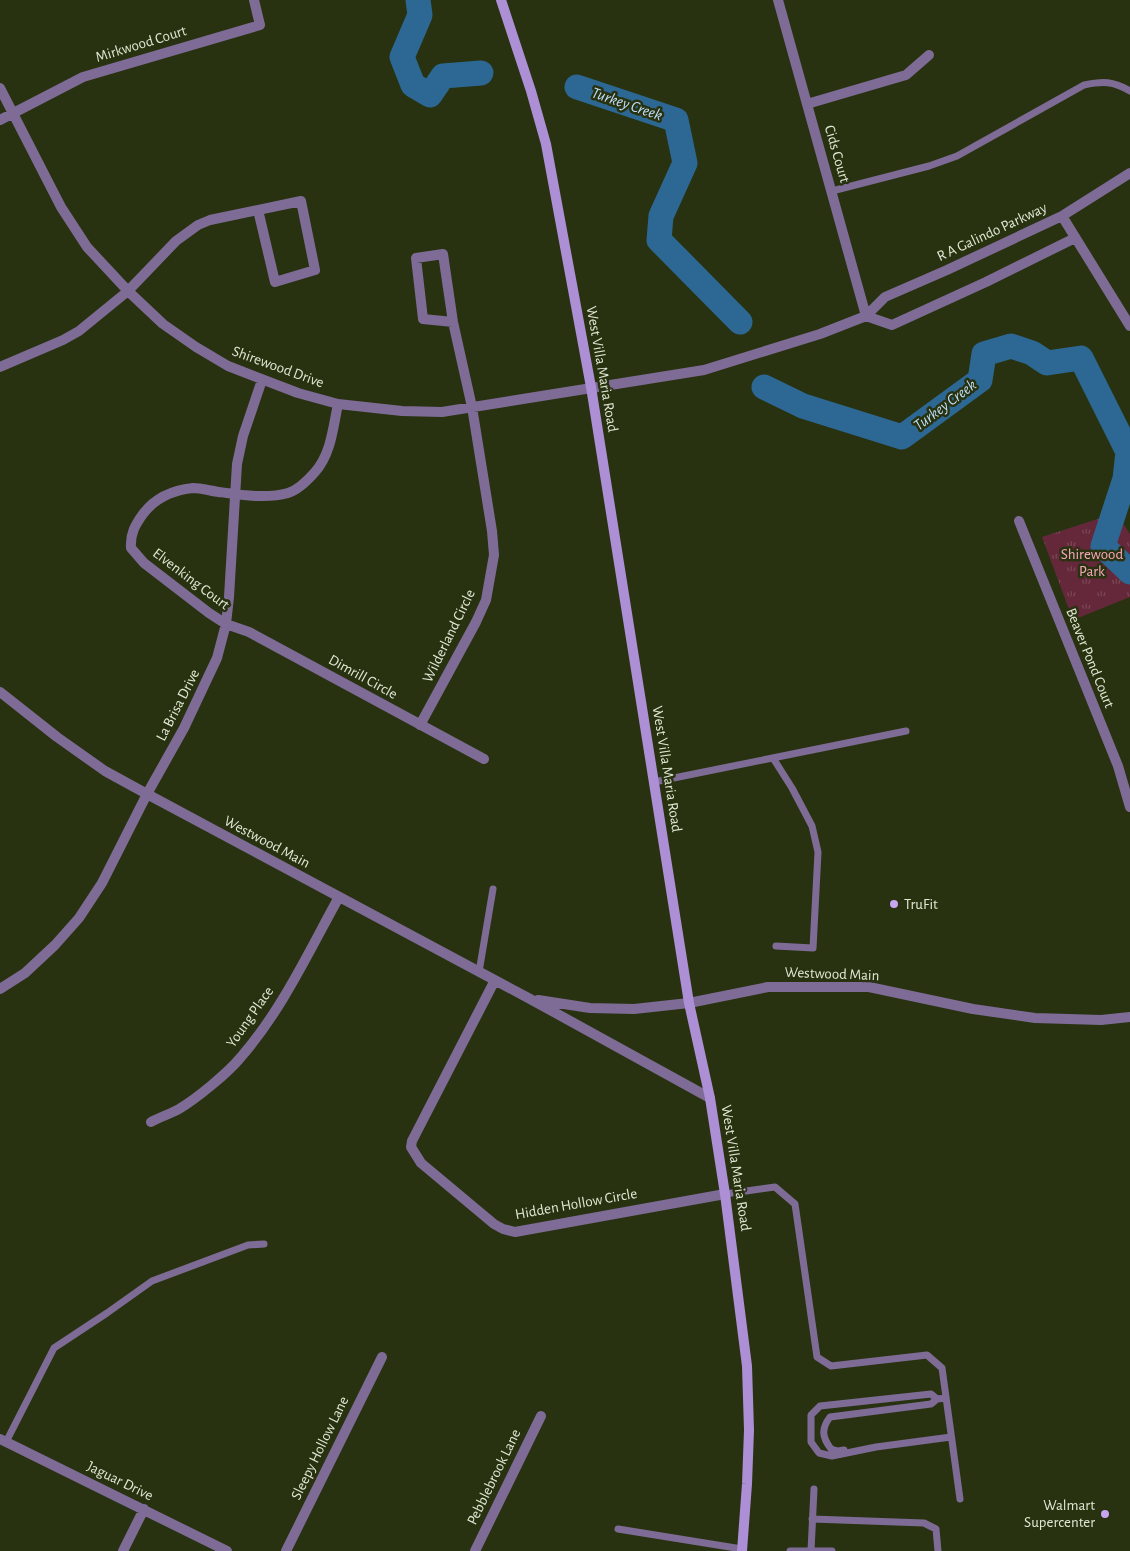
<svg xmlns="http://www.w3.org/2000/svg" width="1130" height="1551" viewBox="0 0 1130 1551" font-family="'Alegreya Sans',sans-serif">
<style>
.park{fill:url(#park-tufts)}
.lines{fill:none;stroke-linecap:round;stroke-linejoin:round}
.river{stroke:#2d6894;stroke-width:25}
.service{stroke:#7e6c97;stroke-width:7}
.minor{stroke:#7e6c97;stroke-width:10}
.secondary{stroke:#ac8fd4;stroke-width:10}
.poi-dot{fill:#c6a6f0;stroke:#283210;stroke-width:2}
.labels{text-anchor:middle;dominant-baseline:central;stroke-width:5;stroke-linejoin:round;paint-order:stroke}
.street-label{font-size:15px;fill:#e0e8d4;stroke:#283210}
.park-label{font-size:15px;fill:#faa9bd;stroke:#283210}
.poi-label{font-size:15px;fill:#e0e8d4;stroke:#283210;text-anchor:start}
.water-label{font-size:16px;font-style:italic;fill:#bfdef8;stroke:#283210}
</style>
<defs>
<pattern id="park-tufts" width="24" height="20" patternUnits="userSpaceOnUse" patternTransform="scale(1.25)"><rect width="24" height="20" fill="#64283a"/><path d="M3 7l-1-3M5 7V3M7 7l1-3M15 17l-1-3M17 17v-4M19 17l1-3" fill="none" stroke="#7a4756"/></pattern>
</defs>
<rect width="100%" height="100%" fill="#283210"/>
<!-- park -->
<path class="park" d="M 1116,513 L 1130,534 L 1130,597 L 1073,620 L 1042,537 Z"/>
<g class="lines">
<!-- river -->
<path class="river" d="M 418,0 L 420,15 L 402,57 L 413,85 L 430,95 L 443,76 L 481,73
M 577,87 L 676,120 L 685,163 L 661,216 L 659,240 L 740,322
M 764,387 L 803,406 L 902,437 L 980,380 L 984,354 L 1011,346 L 1032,353 L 1047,363 L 1081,358 L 1128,452 L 1125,479 L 1103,546 L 1130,572"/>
<!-- service -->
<path class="service" d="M 832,191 L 929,166 L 957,156 L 1084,85 C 1103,81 1113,81 1130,91
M 773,758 L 792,788 L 812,826 L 818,852 L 813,948 L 776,946
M 654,782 L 906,731
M 479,972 L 493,889
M 725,1194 L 775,1187 L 795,1204 L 817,1357 L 831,1366 L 927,1355 L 942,1368 L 960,1499
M 946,1398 L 937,1399 L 931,1394 L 820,1406 L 811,1415 L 811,1442 L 819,1453 L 832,1456 L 876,1447 L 951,1437
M 6,1442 L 54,1348 L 107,1313 L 152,1281 L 248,1245 L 264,1244
M 844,1450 L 838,1451 L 831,1449 C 822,1437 821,1429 830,1417 L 931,1404 L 937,1399
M 812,1519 L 924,1523 L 936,1529 L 938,1551
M 618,1529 L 742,1549
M 790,1551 L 832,1551
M 811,1551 L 814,1489"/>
<!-- minor -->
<path class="minor" d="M 778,0 L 866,316
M 0,88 L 61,207 L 87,247 L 128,291 L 163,324 L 196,347 L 228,366 L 298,393 L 338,404 L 402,411 L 442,412 L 704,370 L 820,334 L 866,316 L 885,297 L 947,270 L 1062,216 L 1130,173
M 807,104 L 906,75 L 929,55
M 0,120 L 83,77 L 260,25 L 254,0
M 1062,216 L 1130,326
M 866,316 L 892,325 L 986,282 L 1075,238
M 0,367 L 63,340 L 79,331 L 128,291 L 176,241 L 198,225 L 210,220 L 301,201 L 315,270 L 275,282 L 258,210
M 338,404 C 333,428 331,454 315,472 C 308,480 298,490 288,493 C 267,499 241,495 219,492 C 211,491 201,488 193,488 C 174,490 155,498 143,514 C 135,525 130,534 131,548 L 144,563 L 209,613 L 226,624 L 249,632 L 484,759
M 1019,521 L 1118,766 L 1130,807
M 0,692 L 57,737 L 105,771 L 147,794 L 532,1000 L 710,1098
M 420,725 L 476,622 L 486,600 L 494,555 L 492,531 L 472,407 L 453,322 L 443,254 L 416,258 L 423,319 L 453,322
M 495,980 L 412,1141 L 411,1147 L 421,1163 L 494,1224 L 503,1229 L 515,1232 L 725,1194
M 0,989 L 25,973 L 55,945 L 79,918 L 102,883 L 147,794 L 184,728 L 217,658 L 226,624 L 229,597 L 237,464 L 243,436 L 262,380
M 538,1000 L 590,1008 L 634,1009 L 689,1003 L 768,987 L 869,987 L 973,1009 L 1035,1018 L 1101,1020 L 1130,1017
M 151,1122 C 160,1117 170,1114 179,1109 C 196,1099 228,1073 241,1057 C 282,1010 309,951 339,897
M 0,1439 L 227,1551
M 123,1551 L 144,1509
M 286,1551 L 382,1357
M 475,1551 L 541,1416"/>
<!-- secondary -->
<path class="secondary" d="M 501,0 L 531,91 L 546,144 L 591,387 L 689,1003 L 710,1098 L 725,1194 L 747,1366 L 749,1430 L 747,1484 L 742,1551"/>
</g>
<!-- markers -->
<g class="poi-dot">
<circle cx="894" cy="904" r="5"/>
<circle cx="1105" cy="1514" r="5"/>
</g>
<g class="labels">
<!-- street labels -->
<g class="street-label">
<text transform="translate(141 44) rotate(-17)">Mirkwood Court</text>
<text transform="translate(837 154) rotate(74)">Cids Court</text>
<text transform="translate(992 232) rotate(-25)">R A Galindo Parkway</text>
<text transform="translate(278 367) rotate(20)">Shirewood Drive</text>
<text transform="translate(602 369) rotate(80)">West Villa Maria Road</text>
<text transform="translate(191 579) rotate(37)">Elvenking Court</text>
<text transform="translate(449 636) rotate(-64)">Wilderland Circle</text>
<text transform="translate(1090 658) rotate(68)">Beaver Pond Court</text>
<text transform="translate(363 677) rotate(29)">Dimrill Circle</text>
<text transform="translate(178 705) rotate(-63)">La Brisa Drive</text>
<text transform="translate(667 769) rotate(81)">West Villa Maria Road</text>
<text transform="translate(267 842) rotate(28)">Westwood Main</text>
<text transform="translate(832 974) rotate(2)">Westwood Main</text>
<text transform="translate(250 1017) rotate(-55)">Young Place</text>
<text transform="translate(736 1168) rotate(81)">West Villa Maria Road</text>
<text transform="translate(576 1204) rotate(-10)">Hidden Hollow Circle</text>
<text transform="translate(320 1448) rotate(-64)">Sleepy Hollow Lane</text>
<text transform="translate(494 1477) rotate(-64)">Pebblebrook Lane</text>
<text transform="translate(120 1481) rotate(26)">Jaguar Drive</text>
</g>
<!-- park labels -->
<g class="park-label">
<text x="1092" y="554">Shirewood<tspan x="1092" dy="17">Park</tspan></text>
</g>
<!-- poi labels -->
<g class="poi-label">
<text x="904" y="904">TruFit</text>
<text x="1095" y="1505" text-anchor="end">Walmart<tspan x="1095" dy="17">Supercenter</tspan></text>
</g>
<!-- water labels -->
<g class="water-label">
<text transform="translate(627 104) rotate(19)">Turkey Creek</text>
<text transform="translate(945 405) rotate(-37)">Turkey Creek</text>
</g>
</g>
</svg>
